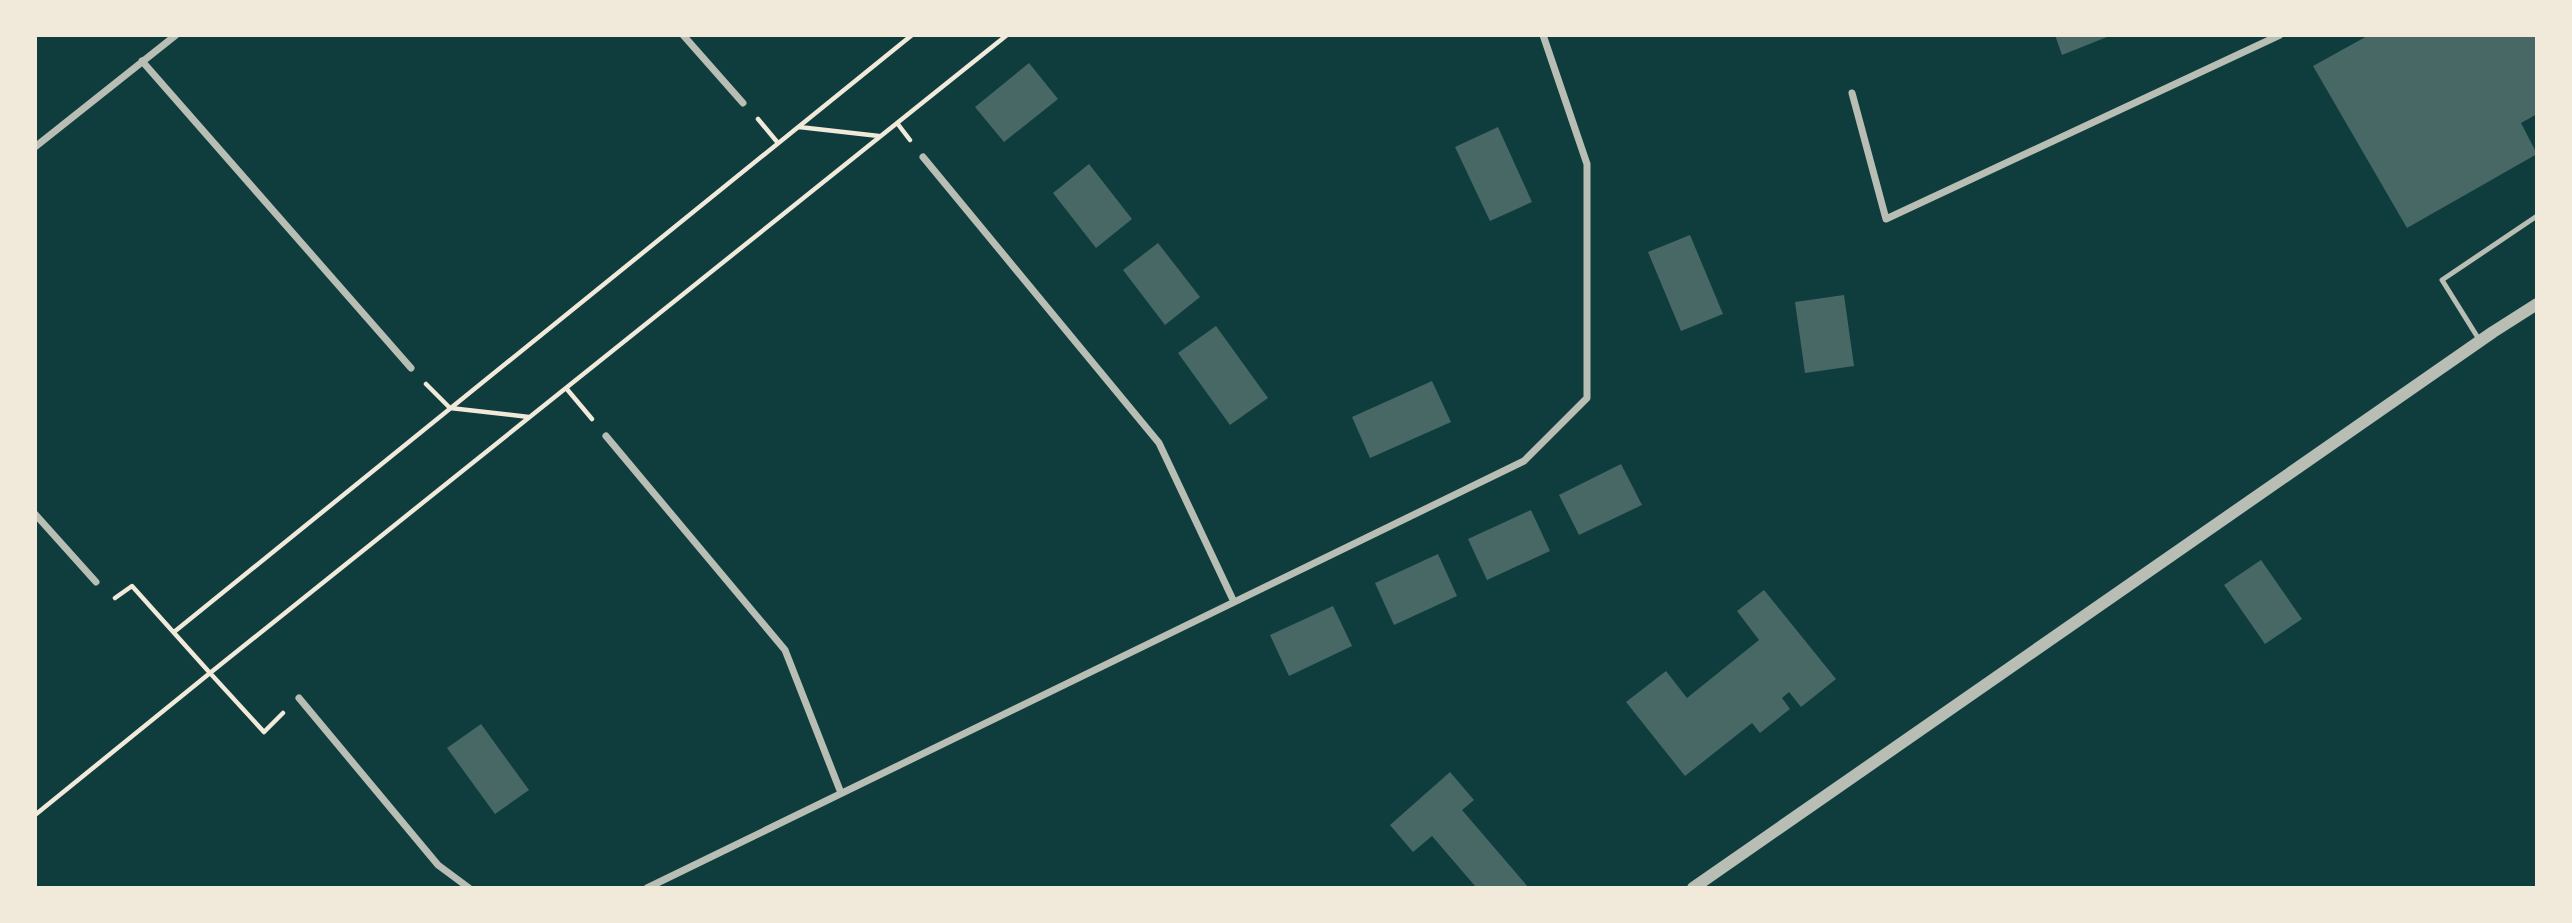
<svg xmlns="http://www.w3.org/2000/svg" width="2572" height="923" viewBox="0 0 2572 923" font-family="'Roboto Condensed',sans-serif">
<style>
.building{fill:#486865}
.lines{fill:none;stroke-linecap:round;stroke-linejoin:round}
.path{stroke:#f1e9da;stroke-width:4.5}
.service{stroke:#b8beb3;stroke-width:5}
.minor{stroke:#b8beb3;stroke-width:7}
.tertiary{stroke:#b8beb3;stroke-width:12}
</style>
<rect width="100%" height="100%" fill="#0f3d3e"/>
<!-- building -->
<path class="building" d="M 2055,35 L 2112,35 L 2062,55 Z
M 2369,35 L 2537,35 L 2537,114 L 2521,123 L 2537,154 L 2407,228 L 2313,66 Z
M 1029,63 L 1058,99 L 1004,142 L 975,107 Z
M 1498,127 L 1532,202 L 1490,221 L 1455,147 Z
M 1089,164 L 1132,219 L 1096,248 L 1053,193 Z
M 1690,235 L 1723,314 L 1681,331 L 1648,252 Z
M 1158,243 L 1200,297 L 1165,325 L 1123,270 Z
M 1844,295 L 1854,366 L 1805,373 L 1795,302 Z
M 1216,326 L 1268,398 L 1230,425 L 1178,353 Z
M 1432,381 L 1451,422 L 1370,458 L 1352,417 Z
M 1621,464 L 1642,505 L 1579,535 L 1559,495 Z
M 1531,510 L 1550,551 L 1487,580 L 1468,539 Z
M 1438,554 L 1457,596 L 1394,625 L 1375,583 Z
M 2261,560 L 2302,619 L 2265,644 L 2224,585 Z
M 1764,590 L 1836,679 L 1801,707 L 1789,692 L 1782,698 L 1790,709 L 1760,733 L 1752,723 L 1685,776 L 1626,702 L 1666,671 L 1687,698 L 1759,640 L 1737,611 Z
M 1333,606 L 1352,646 L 1289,676 L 1270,635 Z
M 481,724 L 529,790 L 495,814 L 447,748 Z
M 1450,772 L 1474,800 L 1462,810 L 1529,888 L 1473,888 L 1475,886 L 1432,836 L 1413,852 L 1390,825 Z"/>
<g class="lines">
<!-- path -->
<path class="path" d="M 758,119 L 778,143
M 897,123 L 910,140
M 799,127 L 879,136
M 426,384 L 450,408 L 529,417
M 566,388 L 592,419
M 115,598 L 132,586 L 210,673 L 1007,35
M 174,632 L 912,35
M 35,815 L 210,673 L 264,732 L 283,713"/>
<!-- service -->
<path class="service" d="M 2480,341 L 2442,280 L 2537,216"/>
<!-- minor -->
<path class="minor" d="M 683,35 L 743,103
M 142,61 L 411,368
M 1852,93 L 1886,219 L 2280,35
M 35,147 L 176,35
M 923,157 L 1159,443 L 1234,602
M 606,436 L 785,650 L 841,793
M 35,514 L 96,582
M 299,698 L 438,865 L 469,888
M 647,888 L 1524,461 L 1587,398 L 1587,164 L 1543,35"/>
<!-- tertiary -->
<path class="tertiary" d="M 1693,888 L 2493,332 L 2537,304"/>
</g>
<!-- border -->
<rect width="2572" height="923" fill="none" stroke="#f1e9da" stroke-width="74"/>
</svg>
